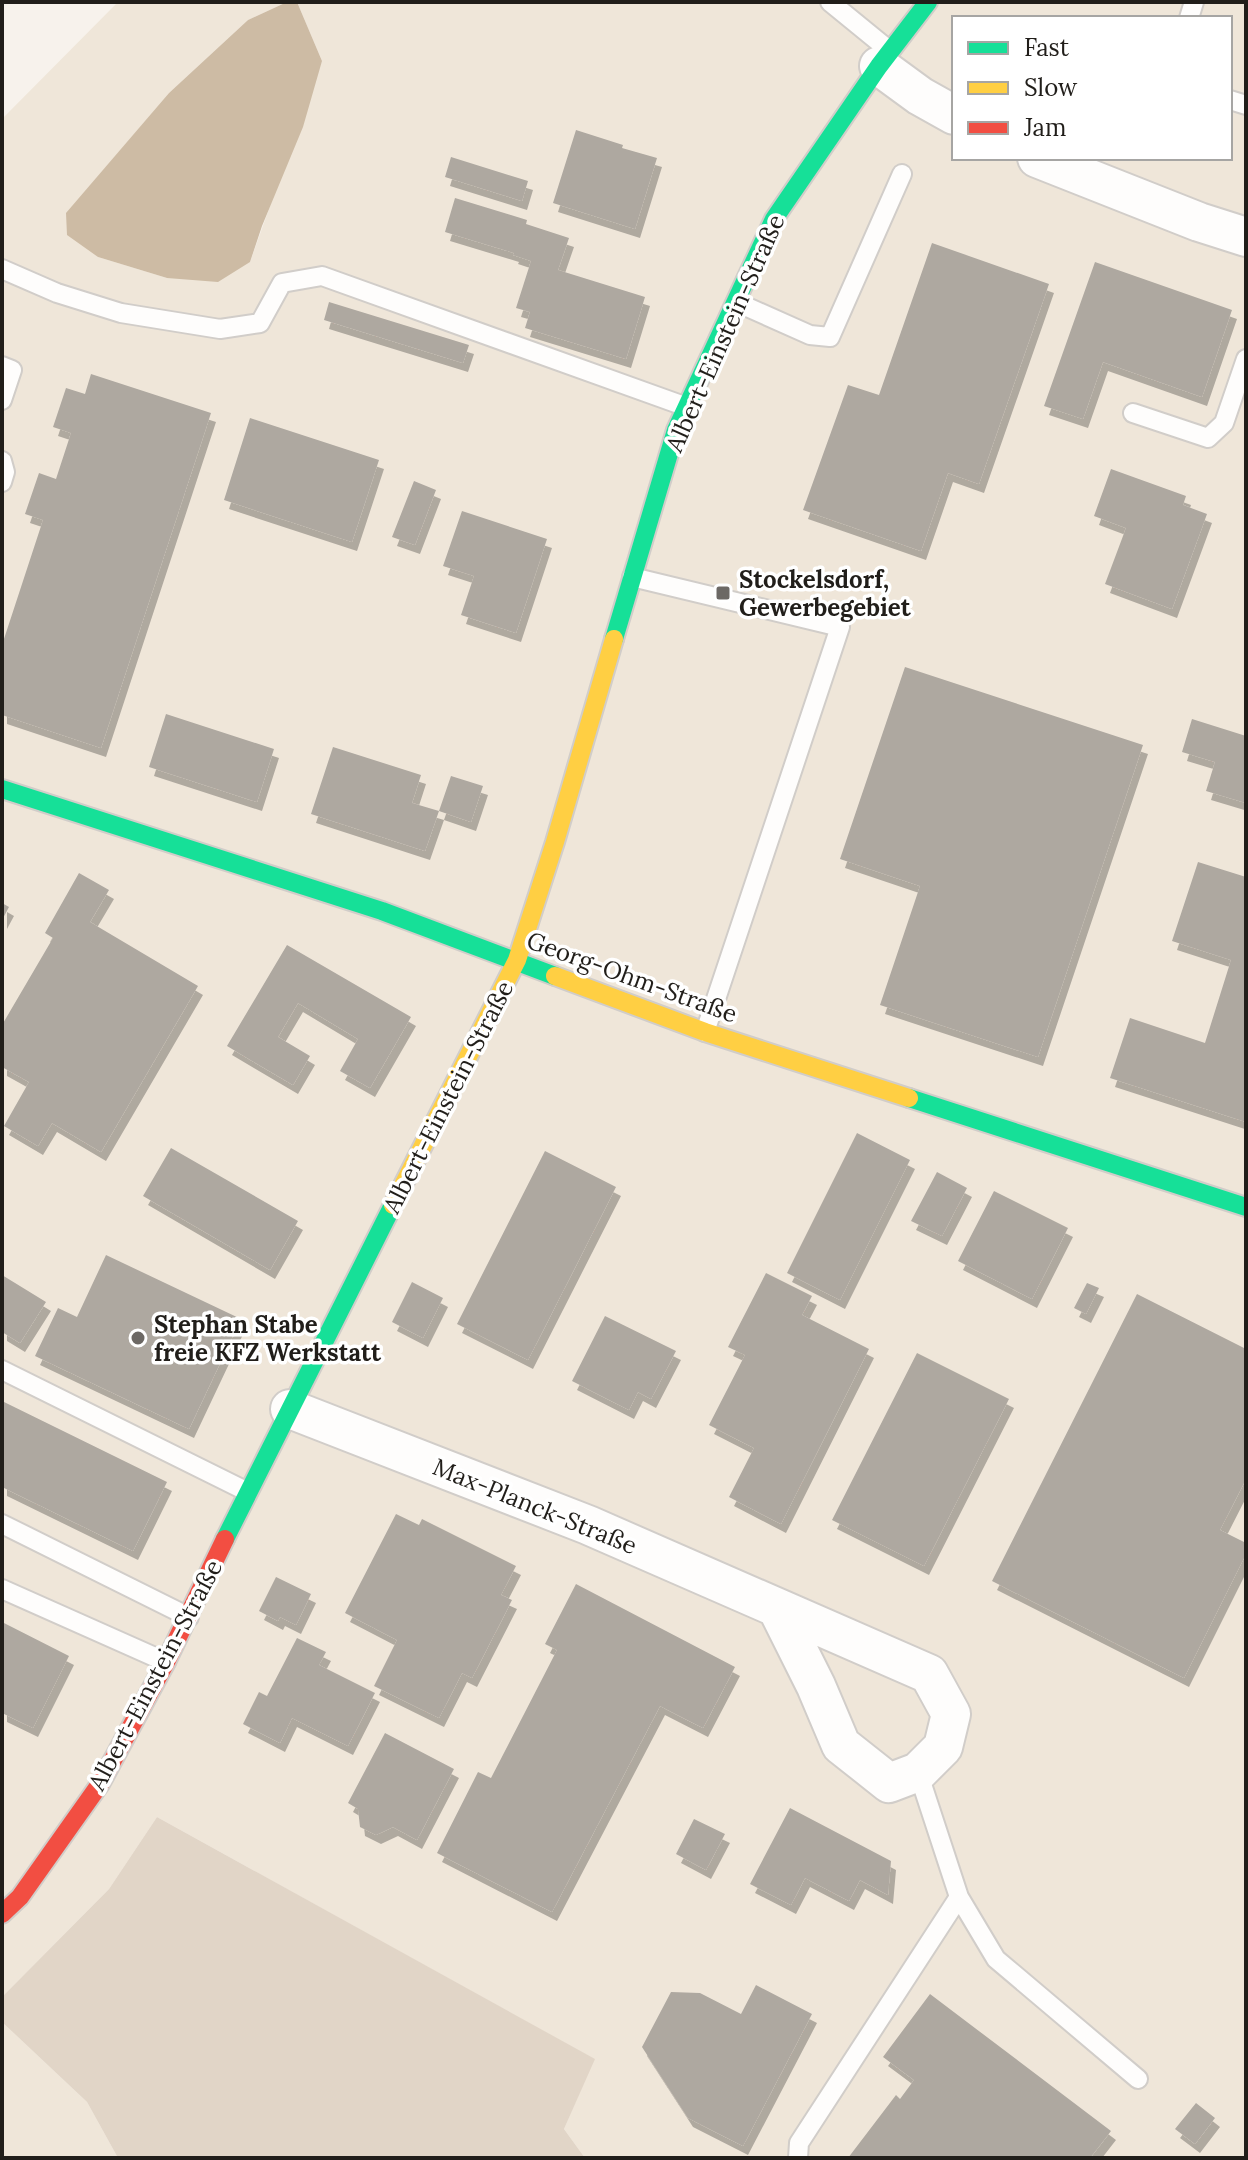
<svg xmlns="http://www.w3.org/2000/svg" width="1248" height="2160" viewBox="0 0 1248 2160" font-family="Lora,serif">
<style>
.built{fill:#efe6d9;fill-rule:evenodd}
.green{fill:#e1d5c7}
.water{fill:#cdbba4}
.building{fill:#aea8a0;filter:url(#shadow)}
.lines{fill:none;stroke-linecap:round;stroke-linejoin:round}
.lane-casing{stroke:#d1cdc9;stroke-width:22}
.street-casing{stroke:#d1cdc9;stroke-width:42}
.fast-casing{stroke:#d1cdc9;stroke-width:22}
.slow-casing{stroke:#d1cdc9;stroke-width:22}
.jam-casing{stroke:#d1cdc9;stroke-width:22}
.lane{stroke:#fefdfc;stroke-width:18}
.street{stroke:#fefdfc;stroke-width:38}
.fast{stroke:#16e098;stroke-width:18}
.slow{stroke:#ffcf43;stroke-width:18}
.jam{stroke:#f24e42;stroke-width:18}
.poi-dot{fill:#6c6864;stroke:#fff;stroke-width:3}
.labels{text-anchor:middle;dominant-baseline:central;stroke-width:7;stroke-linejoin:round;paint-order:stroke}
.street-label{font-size:24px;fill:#211e1a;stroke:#fff}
.poi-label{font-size:24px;font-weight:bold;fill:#211e1a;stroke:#fff;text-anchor:start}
</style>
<defs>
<filter id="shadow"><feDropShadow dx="5" dy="9" stdDeviation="0" flood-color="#0004"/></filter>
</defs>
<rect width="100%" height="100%" fill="#f7f2ec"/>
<!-- built -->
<path class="built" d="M 118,2 L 287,2 L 248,20 L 169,93 L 66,214 L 98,257 L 167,278 L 250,262 L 322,61 L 297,2 L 1246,2 L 1246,2158 L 585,2158 L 564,2129 L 594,2059 L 157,1817 L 109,1889 L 2,1997 L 2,119 ZM 954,18 L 1230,18 L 1230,158 L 954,158 Z
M 2,2022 L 87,2102 L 118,2158 L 2,2158 Z"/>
<!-- green -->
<path class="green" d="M 157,1817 L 595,2059 L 564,2129 L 585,2158 L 118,2158 L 87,2102 L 2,2022 L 2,1997 L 109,1889 Z"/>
<!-- water -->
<path class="water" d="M 287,2 L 297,2 L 322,61 L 303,127 L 262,226 L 250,262 L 218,282 L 167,278 L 98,257 L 67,235 L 66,213 L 169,93 L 248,20 Z"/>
<!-- building -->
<path class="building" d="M 576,130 L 623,145 L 622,148 L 657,158 L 635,229 L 553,203 Z
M 451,157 L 528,181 L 522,201 L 445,177 Z
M 455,198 L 527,220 L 526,224 L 569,238 L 558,270 L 645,297 L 626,359 L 525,328 L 530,312 L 516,308 L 531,261 L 513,255 L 514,253 L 445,232 Z
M 932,243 L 1049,284 L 979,484 L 948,473 L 921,551 L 803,510 L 848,385 L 879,395 Z
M 1095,262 L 1232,310 L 1202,397 L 1103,362 L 1083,419 L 1044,406 Z
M 329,302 L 469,345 L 463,363 L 324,320 Z
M 91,374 L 211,413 L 101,748 L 2,715 L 2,645 L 43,520 L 25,514 L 39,473 L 56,479 L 71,433 L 53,427 L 66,388 L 85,394 Z
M 250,418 L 379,460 L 352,542 L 224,500 Z
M 1111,469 L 1186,496 L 1183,505 L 1207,514 L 1172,609 L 1105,584 L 1126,528 L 1094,516 Z
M 414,481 L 436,490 L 415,545 L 392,537 Z
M 462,511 L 547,539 L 516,633 L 461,615 L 474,576 L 443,566 Z
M 905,667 L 1143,745 L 1038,1057 L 880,1005 L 920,886 L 840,859 Z
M 166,714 L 274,749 L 257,802 L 149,767 Z
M 1192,719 L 1246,736 L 1246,803 L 1206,791 L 1215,762 L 1182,752 Z
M 333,747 L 421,775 L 412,803 L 439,811 L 425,851 L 311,814 Z
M 451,776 L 483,786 L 471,822 L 439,811 Z
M 1198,862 L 1246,877 L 1246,1122 L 1110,1078 L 1130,1018 L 1205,1043 L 1231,960 L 1172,941 Z
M 79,873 L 109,890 L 90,922 L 198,986 L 101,1152 L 52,1123 L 38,1146 L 4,1126 L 29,1082 L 2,1067 L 2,1025 L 53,938 L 45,933 Z
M 2,903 L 9,907 L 2,920 Z
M 287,945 L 411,1017 L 370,1088 L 340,1071 L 358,1039 L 298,1003 L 278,1037 L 310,1056 L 293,1085 L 227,1046 Z
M 857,1133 L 910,1160 L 840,1300 L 787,1273 Z
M 171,1148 L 298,1221 L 270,1270 L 143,1196 Z
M 545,1151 L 616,1187 L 528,1360 L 457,1324 Z
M 937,1172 L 967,1188 L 942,1236 L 911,1221 Z
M 994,1191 L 1068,1228 L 1032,1299 L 958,1261 Z
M 106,1255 L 241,1319 L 189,1429 L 35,1356 L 58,1308 L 77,1317 Z
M 766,1273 L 812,1296 L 802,1315 L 869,1349 L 781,1524 L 729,1497 L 754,1448 L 709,1425 L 745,1355 L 728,1347 Z
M 2,1275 L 46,1302 L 20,1343 L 2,1332 Z
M 412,1282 L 443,1298 L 423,1338 L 392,1322 Z
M 1087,1283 L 1099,1288 L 1086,1314 L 1074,1308 Z
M 1137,1294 L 1246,1349 L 1246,1479 L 1220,1530 L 1246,1543 L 1246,1554 L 1184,1678 L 992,1581 Z
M 605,1316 L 676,1351 L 651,1399 L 638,1392 L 629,1410 L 572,1381 Z
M 917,1353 L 1009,1399 L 924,1566 L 832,1520 Z
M 2,1401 L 167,1482 L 133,1551 L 2,1487 Z
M 396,1514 L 419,1525 L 422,1519 L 516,1566 L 501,1595 L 512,1600 L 472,1678 L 462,1673 L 439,1718 L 374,1686 L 397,1640 L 345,1613 Z
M 276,1577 L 311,1594 L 296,1625 L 280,1617 L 278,1621 L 259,1611 Z
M 576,1584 L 735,1667 L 703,1728 L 660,1706 L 552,1912 L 437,1853 L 478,1772 L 491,1778 L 557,1650 L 545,1644 Z
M 2,1622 L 69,1656 L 33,1728 L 2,1713 Z
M 297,1638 L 326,1652 L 319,1665 L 375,1693 L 348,1746 L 292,1718 L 280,1743 L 243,1724 L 259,1692 L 267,1696 Z
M 385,1733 L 454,1769 L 417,1840 L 393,1827 L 376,1835 L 360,1827 L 358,1809 L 348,1803 Z
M 790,1808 L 891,1861 L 888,1895 L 860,1880 L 849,1901 L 805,1878 L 791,1905 L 750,1884 Z
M 694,1819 L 725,1834 L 706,1870 L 676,1854 Z
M 756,1985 L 812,2014 L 743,2146 L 688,2118 L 642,2047 L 671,1992 L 700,1993 L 741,2014 Z
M 930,1994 L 1111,2131 L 1090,2158 L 848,2158 L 896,2095 L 900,2099 L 914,2080 L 883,2057 Z
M 1196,2103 L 1215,2118 L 1195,2144 L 1175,2129 Z"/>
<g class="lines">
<!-- lane casing -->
<g class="lane-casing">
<path id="lane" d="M 830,2 L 890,51
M 1189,18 L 1194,2
M 1230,100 L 1246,105
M 2,269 L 57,293 L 121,313 L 220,329 L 260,323 L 282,283 L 322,276 L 687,407
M 736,302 L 810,335 L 830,337 L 902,174
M 2,366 L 12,370 L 2,400
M 1133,413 L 1208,438 L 1224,423 L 1246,359
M 2,461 L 5,472 L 2,482
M 632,577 L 840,627 L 705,1032
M 2,1370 L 248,1492
M 2,1524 L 189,1617
M 2,1589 L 166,1662
M 918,1772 L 959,1897 L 996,1959 L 1138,2079
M 798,2158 L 799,2143 L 959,1897"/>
</g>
<!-- street casing -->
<g class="street-casing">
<path id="street" d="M 879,66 L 920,96 L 954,115
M 1037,158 L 1199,222 L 1246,237
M 290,1409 L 588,1525 L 929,1674 L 951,1714 L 943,1747 L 918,1772 L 889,1783 L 841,1745 L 816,1686 L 777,1608"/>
</g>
<!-- fast casing -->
<g class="fast-casing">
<path id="fast" d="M 614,639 L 676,430 L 774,219 L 879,66 L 928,2
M 2,789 L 382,911 L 555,976
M 909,1098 L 1246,1207
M 225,1539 L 393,1205"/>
</g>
<!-- slow casing -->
<g class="slow-casing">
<path id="slow" d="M 555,976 L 705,1032 L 909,1098
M 393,1205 L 517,960 L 555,842 L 614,639"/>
</g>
<!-- jam casing -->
<g class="jam-casing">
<path id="jam" d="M 2,1914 L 20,1897 L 100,1784 L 166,1662 L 225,1539"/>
</g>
<!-- lane -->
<use href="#lane" class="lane"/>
<!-- street -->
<use href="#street" class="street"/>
<!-- fast -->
<use href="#fast" class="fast"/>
<!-- slow -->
<use href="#slow" class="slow"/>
<!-- jam -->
<use href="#jam" class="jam"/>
</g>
<!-- markers -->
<g class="poi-dot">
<rect x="715" y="585" width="16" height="16" rx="4"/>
<circle cx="138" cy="1338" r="8"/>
</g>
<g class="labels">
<!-- street labels -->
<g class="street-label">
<text transform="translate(725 333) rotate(-66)">Albert-Einstein-Straße</text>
<text transform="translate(632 977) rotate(20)">Georg-Ohm-Straße</text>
<text transform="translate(448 1097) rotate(-63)">Albert-Einstein-Straße</text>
<text transform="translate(535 1506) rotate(22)">Max-Planck-Straße</text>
<text transform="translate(155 1675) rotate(-62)">Albert-Einstein-Straße</text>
</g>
<!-- poi labels -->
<g class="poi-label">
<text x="739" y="579">Stockelsdorf,<tspan x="739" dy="28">Gewerbegebiet</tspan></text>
<text x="154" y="1324">Stephan Stabe<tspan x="154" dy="28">freie KFZ Werkstatt</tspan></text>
</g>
</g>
<!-- border -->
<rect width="1248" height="2160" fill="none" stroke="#211e1a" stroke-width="8"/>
<!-- legend -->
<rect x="952" y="16" width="280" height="144" fill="#ffffff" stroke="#a6a5a3" stroke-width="2"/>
<rect x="968" y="42" width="40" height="12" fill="#16e098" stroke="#a6a5a3" stroke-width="2"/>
<text x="1024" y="56" font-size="24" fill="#211e1a">Fast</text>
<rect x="968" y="82" width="40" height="12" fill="#ffcf43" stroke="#a6a5a3" stroke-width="2"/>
<text x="1024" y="96" font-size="24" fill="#211e1a">Slow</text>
<rect x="968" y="122" width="40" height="12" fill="#f24e42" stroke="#a6a5a3" stroke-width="2"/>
<text x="1024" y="136" font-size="24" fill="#211e1a">Jam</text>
</svg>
